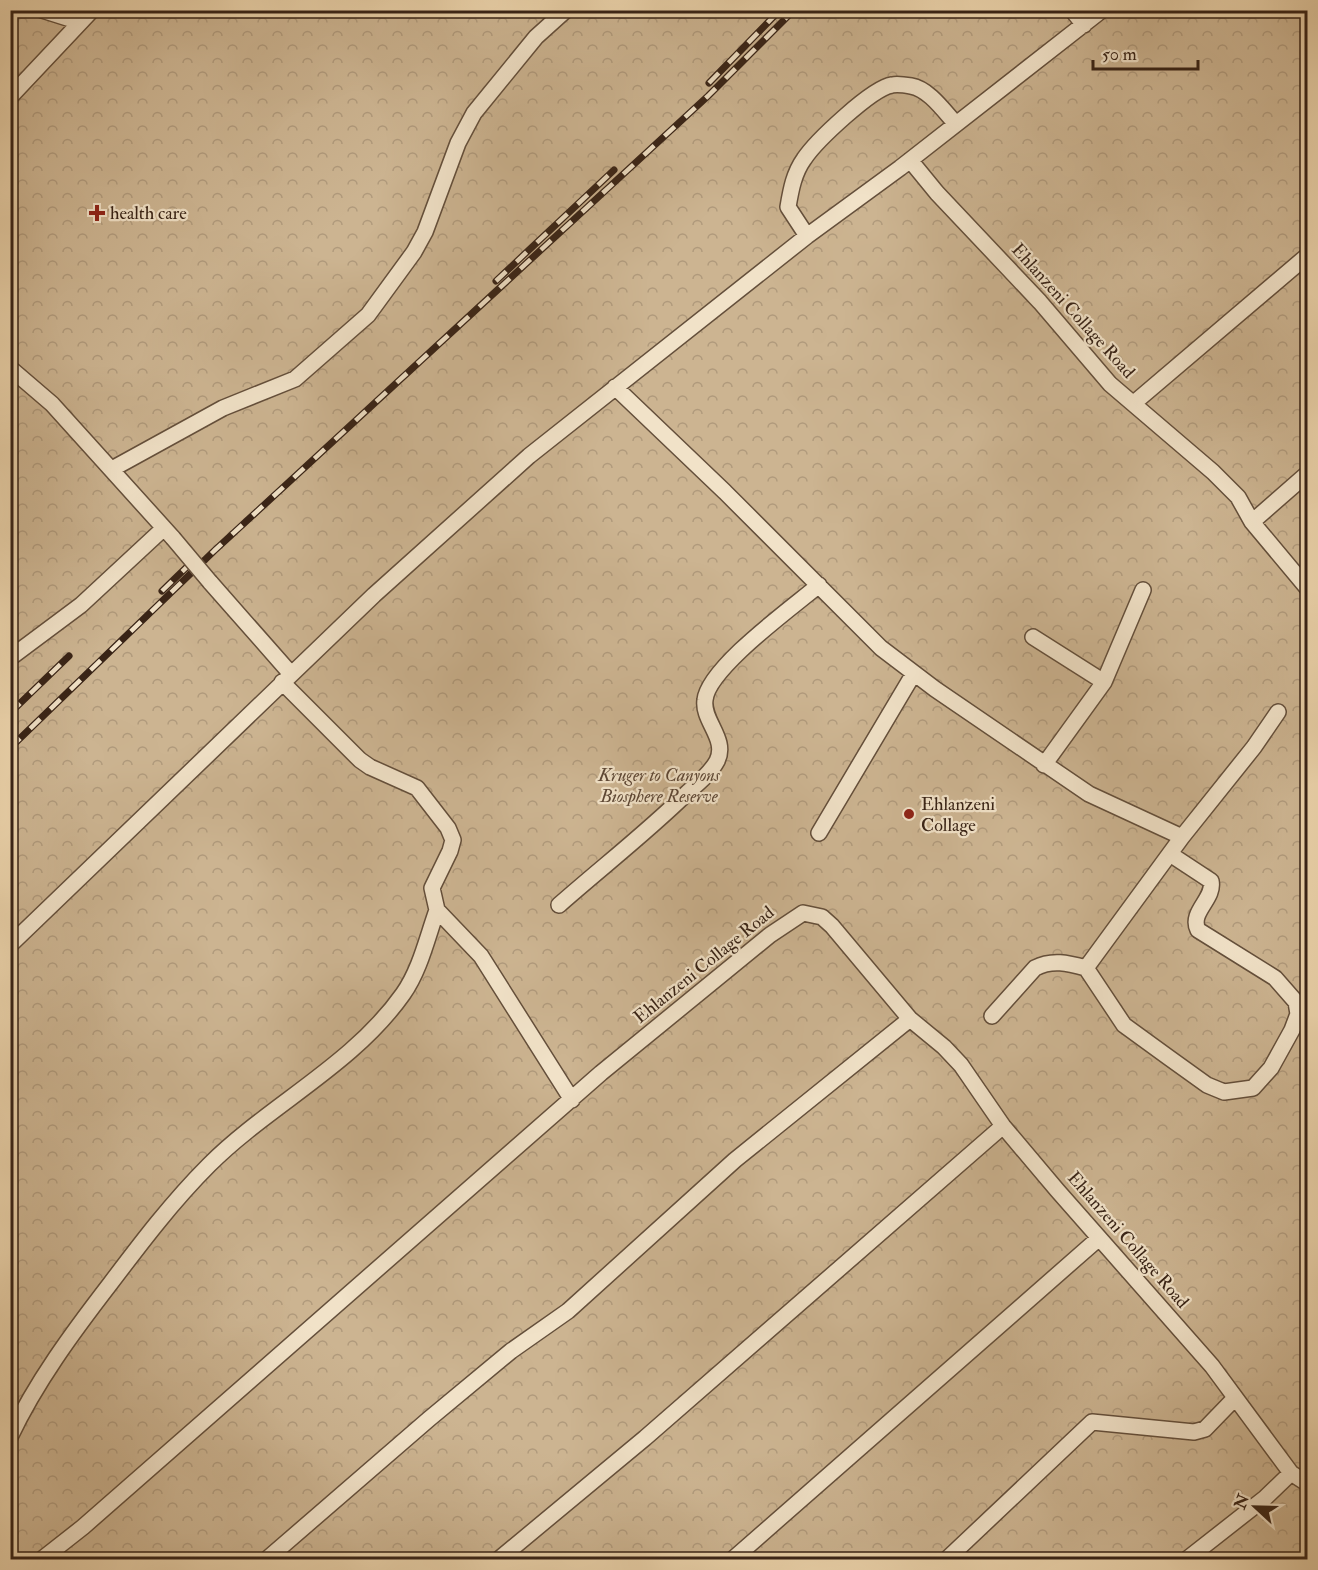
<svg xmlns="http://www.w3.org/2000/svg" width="1318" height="1570" viewBox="0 0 1318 1570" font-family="'IM FELL Double Pica',serif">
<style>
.park{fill:url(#park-crowns);stroke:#826c54;stroke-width:1.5}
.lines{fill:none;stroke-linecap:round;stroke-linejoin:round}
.minor-casing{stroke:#644f3b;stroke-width:18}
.minor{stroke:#f1e2c8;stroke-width:15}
.rail-casing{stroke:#382316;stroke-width:7}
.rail{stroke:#f1e2c8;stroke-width:4.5;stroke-dasharray:14;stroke-linecap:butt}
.minor-bridge-casing{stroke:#644f3b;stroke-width:18;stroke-linecap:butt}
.minor-bridge{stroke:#f1e2c8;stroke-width:15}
.poi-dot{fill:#8f2418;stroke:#f1e2c8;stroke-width:2}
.labels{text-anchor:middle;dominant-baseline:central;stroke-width:4.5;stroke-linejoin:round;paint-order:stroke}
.poi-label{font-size:18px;fill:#382316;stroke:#f1e2c8;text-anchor:start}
.street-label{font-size:18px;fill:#382316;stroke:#f1e2c8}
.park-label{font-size:18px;font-style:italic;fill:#5d4735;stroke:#f1e2c8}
</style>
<defs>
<pattern id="park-crowns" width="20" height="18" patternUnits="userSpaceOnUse" patternTransform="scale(1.5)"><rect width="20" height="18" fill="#ccb491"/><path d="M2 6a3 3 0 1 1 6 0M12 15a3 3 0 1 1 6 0" fill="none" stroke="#b09a7c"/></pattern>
</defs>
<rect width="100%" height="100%" fill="#ead2aa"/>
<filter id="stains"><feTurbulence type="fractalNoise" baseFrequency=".00333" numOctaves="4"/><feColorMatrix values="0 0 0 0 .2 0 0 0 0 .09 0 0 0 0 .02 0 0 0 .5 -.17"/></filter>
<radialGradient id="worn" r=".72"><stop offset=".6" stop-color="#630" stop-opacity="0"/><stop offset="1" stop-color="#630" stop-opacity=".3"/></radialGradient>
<!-- park -->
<path class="park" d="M 11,11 L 1307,11 L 1307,1559 L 11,1559 Z"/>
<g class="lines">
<!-- minor casing -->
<g class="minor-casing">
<path id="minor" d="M 42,10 L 80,22
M 1072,10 L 1084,25
M 10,97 L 92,10
M 910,160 L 937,193 L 1040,302 L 1110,384 L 1213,472 L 1238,497 L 1252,522 L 1308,589
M 807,236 L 788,207 C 791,189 794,173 804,159 C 816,141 872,88 892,85 C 897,84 905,85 911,86 C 929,89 944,111 956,124
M 10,368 L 52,404 L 173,538
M 615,387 L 725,492 L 881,648 L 935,689 L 1089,794 L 1182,837
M 1134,403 L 1308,255
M 112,469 L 223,408 L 295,379 L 368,315 L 414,252 L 425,232 L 458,143 L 474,113 L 536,37 L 566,10
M 1252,522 L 1308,473
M 210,582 L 291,674
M 1033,637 L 1104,682
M 10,658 L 81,605 L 164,528
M 282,682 L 360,760 L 370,767 L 417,788 L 448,828 L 453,840 L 450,851 L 432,888 L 437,910 L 481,956 L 572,1100
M 1044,765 L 1104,682 L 1143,590
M 819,833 L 914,673
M 559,905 C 601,868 646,833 686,794 C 697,784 710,774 717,761 C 728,739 702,721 705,700 C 708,668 793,607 819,585
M 10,945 L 374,595 L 529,456 L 807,236 L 900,168 L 1102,10
M 1086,968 L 1182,837 L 1254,747 L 1278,712
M 992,1016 L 1035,968 C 1052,959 1068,963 1086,968 L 1124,1025 L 1168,1057 L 1207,1085 L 1224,1092 L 1253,1088 L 1271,1068 L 1292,1030 L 1298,1014 L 1296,1002 L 1275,978 L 1198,930 C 1189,912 1215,899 1211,881 L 1170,854
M 10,1437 C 36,1382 73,1332 110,1284 C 141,1243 172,1202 209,1165 C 269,1105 353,1065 403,994 C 420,970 427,938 437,910
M 41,1560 L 83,1527 L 601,1073 L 770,935 L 803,913 L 822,917 L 832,926 L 910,1019 L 944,1047 L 961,1065 L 1003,1126 L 1057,1190 L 1212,1366 L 1291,1473 L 1308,1484
M 266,1560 L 429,1419 L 511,1351 L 568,1311 L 735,1160 L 910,1019
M 498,1560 L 645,1438 L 1003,1126
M 732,1560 L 1098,1239
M 946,1560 L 1092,1422 L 1194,1432 L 1205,1429 L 1235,1398
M 1186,1560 L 1265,1498 L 1291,1473"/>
</g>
<!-- minor -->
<use href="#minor" class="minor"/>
<!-- rail casing -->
<g class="rail-casing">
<path id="rail" d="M 709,83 L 780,10
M 496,281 L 614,170
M 162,591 L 194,560
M 10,713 L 69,656
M 10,748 L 214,551 L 708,96 L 794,10"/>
</g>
<!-- rail -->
<use href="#rail" class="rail"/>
<!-- minor-bridge casing -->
<g class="minor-bridge-casing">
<path id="minor-bridge" d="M 173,538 L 210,582"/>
</g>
<!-- minor-bridge -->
<use href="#minor-bridge" class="minor-bridge"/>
</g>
<!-- markers -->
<g class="poi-dot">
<path d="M94 204h6v6h6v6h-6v6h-6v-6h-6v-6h6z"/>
<circle cx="909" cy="814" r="6"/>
</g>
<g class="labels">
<!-- poi labels -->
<g class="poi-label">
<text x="110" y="213">health care</text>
<text x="921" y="804">Ehlanzeni<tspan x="921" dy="21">Collage</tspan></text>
</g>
<!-- street labels -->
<g class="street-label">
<text transform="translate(1073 311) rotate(48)">Ehlanzeni Collage Road</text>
<text transform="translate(704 965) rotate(-39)">Ehlanzeni Collage Road</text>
<text transform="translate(1128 1240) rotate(49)">Ehlanzeni Collage Road</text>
</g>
<!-- park labels -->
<g class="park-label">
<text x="659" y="775">Kruger to Canyons<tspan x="659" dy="21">Biosphere Reserve</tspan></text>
</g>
</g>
<!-- margin -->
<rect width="1318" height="1570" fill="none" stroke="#ead2aa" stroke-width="36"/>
<rect x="12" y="12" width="1294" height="1546" fill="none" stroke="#382316" stroke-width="3"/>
<rect x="18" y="18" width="1282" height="1534" fill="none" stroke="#382316" stroke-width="1.5"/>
<!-- north arrow -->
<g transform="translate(1255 1507) rotate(292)" stroke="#f1e2c8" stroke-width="4.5" paint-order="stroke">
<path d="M0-4.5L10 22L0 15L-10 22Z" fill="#382316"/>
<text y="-9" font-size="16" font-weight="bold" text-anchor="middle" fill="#382316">N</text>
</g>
<!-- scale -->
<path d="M1093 60v9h105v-9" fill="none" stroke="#382316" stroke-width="3"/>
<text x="1102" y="60" font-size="18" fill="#382316" stroke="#f1e2c8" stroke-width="4.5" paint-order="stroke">50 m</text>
<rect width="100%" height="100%" filter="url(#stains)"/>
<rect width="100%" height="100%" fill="url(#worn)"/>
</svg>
